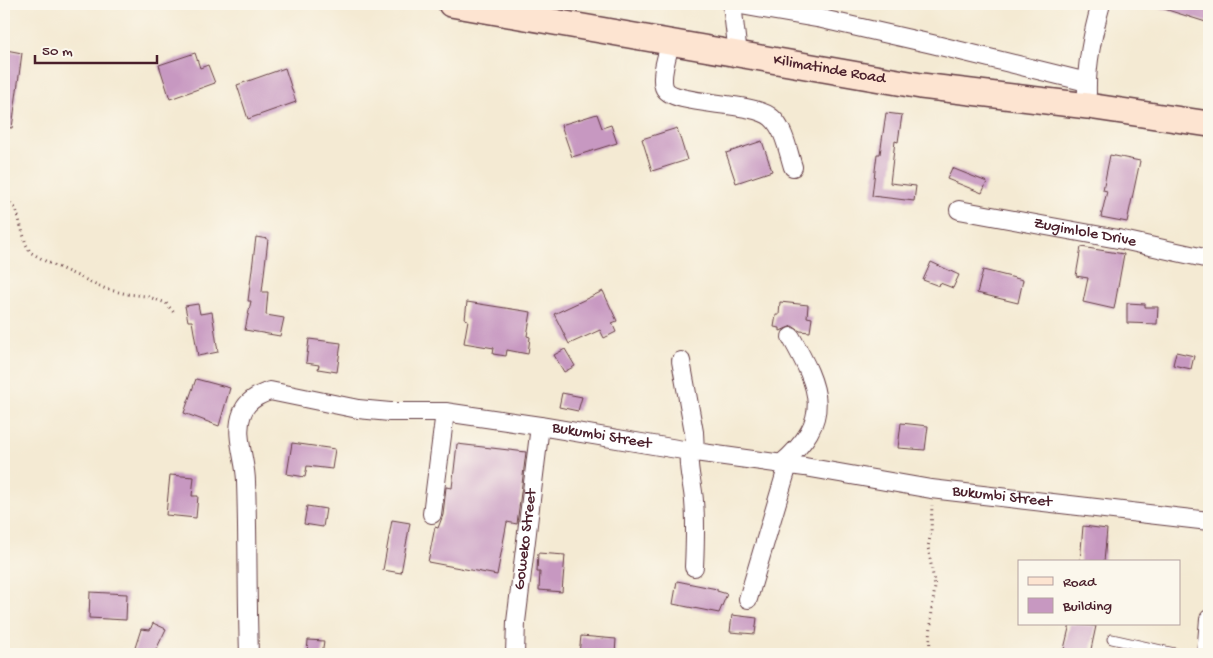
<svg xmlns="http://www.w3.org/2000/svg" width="1213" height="658" viewBox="0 0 1213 658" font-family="'Gochi Hand',sans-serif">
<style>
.building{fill:#c798c1}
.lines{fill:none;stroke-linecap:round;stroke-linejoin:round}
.lane-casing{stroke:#643d44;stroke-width:11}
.street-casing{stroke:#643d44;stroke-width:20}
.secondary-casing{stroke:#643d44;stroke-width:28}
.path{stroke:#643d44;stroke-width:3;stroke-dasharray:1 4;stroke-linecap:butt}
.lane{stroke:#fff;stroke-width:9}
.street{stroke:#fff;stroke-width:18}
.secondary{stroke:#fde4d1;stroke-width:25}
.labels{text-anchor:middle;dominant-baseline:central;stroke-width:4;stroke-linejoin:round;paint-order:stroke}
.street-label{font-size:16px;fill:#4a1f2b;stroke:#fbf7ec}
</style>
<rect width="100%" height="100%" fill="#fbf7ec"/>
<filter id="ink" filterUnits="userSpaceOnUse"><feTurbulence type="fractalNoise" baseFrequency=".02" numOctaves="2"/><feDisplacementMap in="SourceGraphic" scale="10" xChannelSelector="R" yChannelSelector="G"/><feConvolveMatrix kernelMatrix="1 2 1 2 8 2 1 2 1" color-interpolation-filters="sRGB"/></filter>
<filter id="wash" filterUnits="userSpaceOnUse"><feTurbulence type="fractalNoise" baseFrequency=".0096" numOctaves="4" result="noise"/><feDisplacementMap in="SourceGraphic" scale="20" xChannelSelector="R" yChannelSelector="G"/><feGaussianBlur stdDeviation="1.12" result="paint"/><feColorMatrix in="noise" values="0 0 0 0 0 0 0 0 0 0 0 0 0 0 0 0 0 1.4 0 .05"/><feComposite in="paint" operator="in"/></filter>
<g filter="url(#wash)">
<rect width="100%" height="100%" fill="#f4ead3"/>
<g id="blocks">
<!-- building -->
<path class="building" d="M 1159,4 L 1209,4 L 1209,23 L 1158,7 Z
M 6,50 L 22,53 L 12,128 L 4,127 L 4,63 Z
M 195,53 L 200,68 L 208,65 L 215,83 L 170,99 L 159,65 Z
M 285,68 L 296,102 L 248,119 L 237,85 Z
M 886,113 L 902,115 L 898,142 L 895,141 L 890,183 L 916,186 L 914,201 L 872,196 L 877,154 L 880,154 Z
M 597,114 L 602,128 L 611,125 L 617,143 L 572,157 L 561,125 Z
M 677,128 L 687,160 L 652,171 L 642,139 Z
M 762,141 L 772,171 L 736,183 L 726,153 Z
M 1110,155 L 1140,161 L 1127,222 L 1101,217 L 1107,191 L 1103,190 Z
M 952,168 L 987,182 L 982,193 L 947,179 Z
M 256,237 L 268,239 L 262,292 L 268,292 L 266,315 L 284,318 L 280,336 L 245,330 L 251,301 L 248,301 Z
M 1081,247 L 1124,254 L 1114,309 L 1083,302 L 1088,278 L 1076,276 Z
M 931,262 L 959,275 L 953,288 L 940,283 L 939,286 L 923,280 Z
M 983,270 L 1023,280 L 1018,303 L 977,293 Z
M 603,291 L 617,321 L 612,323 L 616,332 L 604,338 L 600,330 L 569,344 L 554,314 Z
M 467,302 L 531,312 L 527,336 L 530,337 L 528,354 L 507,350 L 506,356 L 493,354 L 494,348 L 464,343 L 468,320 L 465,319 Z
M 780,302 L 808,305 L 807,317 L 812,318 L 810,332 L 800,331 L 792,326 L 780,331 L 780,328 L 774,327 L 776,315 L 779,315 Z
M 1127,303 L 1145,304 L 1145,307 L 1158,307 L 1157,324 L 1127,323 Z
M 198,304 L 200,314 L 212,312 L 218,352 L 198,356 L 192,321 L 188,321 L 185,306 Z
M 309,339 L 341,343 L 337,372 L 318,369 L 319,365 L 306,363 Z
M 565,349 L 575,366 L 564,372 L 554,355 Z
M 1176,352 L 1194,356 L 1191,369 L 1173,365 Z
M 196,379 L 230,388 L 219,426 L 184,413 Z
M 562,393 L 582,397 L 578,411 L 559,407 Z
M 901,423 L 928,426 L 925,450 L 898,448 Z
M 292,443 L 335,449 L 332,469 L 307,466 L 305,477 L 287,474 Z
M 457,444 L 526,452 L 517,524 L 507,522 L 497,575 L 428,562 L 435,527 L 438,528 L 443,515 L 446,487 L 452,488 Z
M 170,475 L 194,477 L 192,496 L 198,496 L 196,518 L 166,515 Z
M 307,506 L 326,509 L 323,527 L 304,524 Z
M 392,520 L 410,523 L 401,573 L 383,570 Z
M 1083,526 L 1107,529 L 1104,562 L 1080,562 Z
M 538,553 L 565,555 L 562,592 L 539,590 L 540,572 L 537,572 Z
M 677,581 L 717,589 L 717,591 L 727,594 L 719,613 L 673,604 Z
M 90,592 L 127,594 L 126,620 L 89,618 Z
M 732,615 L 757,618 L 755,634 L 730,632 Z
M 153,623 L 166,629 L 154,654 L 133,654 L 141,629 L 150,630 Z
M 1070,624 L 1096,626 L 1090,654 L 1064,649 Z
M 581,636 L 616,639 L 615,654 L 579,654 Z
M 308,640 L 324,641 L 322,654 L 307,654 Z"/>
</g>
</g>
<g filter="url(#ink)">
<use href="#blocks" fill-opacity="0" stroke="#643d44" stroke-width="1"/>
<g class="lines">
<!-- lane casing -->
<g class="lane-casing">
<path id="lane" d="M 1112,639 L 1179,654"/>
</g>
<!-- street casing -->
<g class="street-casing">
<g id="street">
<path d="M 732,4 L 738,54"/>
<path d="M 735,4 L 822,19 L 932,44 L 1087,82"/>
<path d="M 671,41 C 668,53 660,75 664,87 C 671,107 753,100 772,118 C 785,130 788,152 793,167"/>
<path d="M 1087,93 C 1086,63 1093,32 1101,4"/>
<path id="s1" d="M 959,210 L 1118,239 L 1209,259"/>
<path d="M 681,361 L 694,432 L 695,452"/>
<path d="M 689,451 C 687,469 693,484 694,501 C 696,523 695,545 694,567"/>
<path d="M 781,464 C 834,419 820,389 791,337"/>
<path d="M 432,514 L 445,412"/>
<path d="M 748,599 L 788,465"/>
<path id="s2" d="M 249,654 C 247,597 248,539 246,482 C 246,460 234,435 242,414 C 246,401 258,395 270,391 L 358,409 L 390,412 L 445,412 L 540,426 L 695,452 L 805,467 L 931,489 L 1209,521"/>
<path id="s3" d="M 515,654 L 516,622 L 540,426"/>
<path d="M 1206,654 L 1209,619"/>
</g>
</g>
<!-- secondary casing -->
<g class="secondary-casing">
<g id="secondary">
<path id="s4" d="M 451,4 L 921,86 L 1088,106 L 1209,124"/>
</g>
</g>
<!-- path -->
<path class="path" d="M 4,196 L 16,209 L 26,244 L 30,252 L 47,262 L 106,289 L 127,294 L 146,296 L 166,303 L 175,314
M 929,654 L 932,609 L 935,587 L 928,547 L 931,532 L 932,505"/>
<!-- lane -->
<use href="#lane" class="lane"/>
<!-- street -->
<use href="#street" class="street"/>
<!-- secondary -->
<use href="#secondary" class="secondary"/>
</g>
</g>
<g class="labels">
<!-- street labels -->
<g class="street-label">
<text stroke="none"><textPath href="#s4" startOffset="384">Kilimatinde Road</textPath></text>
<text stroke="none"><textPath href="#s1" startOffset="128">Zugimlole Drive</textPath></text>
<text stroke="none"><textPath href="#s2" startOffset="614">Bukumbi Street</textPath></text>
<text stroke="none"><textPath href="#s2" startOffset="1019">Bukumbi Street</textPath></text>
<text stroke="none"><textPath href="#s3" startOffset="115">Goweko Street</textPath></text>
</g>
</g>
<!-- margin -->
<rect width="1213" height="658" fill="none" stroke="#fbf7ec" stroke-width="20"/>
<!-- legend -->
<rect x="1018" y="560" width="162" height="65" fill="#fbf7ec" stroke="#b4a19f"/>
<rect x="1028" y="577" width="25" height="8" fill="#fde4d1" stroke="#b4a19f"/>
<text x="1063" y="586" font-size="15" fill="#4a1f2b">Road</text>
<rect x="1028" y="598" width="25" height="15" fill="#c798c1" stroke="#b4a19f"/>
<text x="1063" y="610" font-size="15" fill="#4a1f2b">Building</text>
<!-- scale -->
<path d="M35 55v8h122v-8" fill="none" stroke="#4a1f2b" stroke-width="2.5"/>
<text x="42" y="55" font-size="15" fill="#4a1f2b" stroke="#fbf7ec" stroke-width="4" paint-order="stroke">50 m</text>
</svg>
